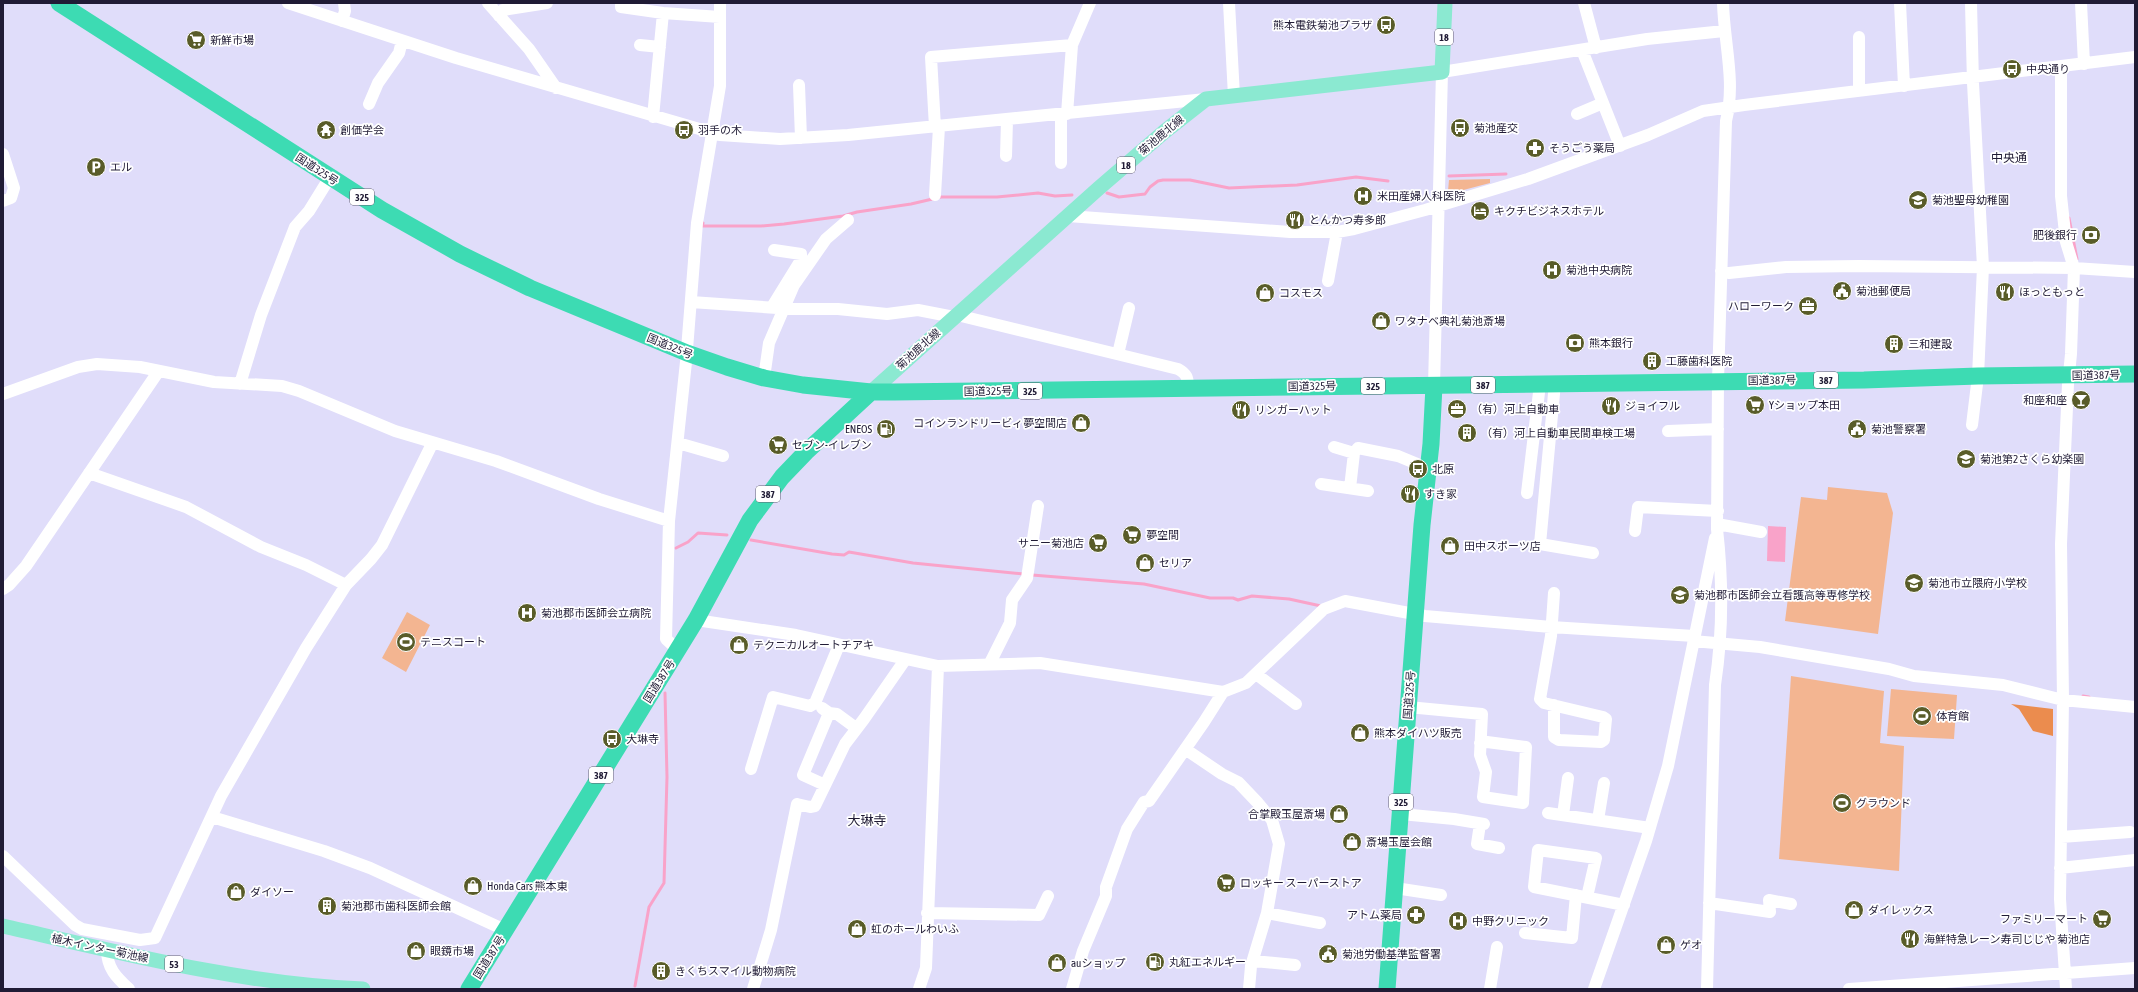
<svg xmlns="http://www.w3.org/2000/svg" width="2138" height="992" viewBox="0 0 2138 992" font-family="'Asap Condensed','Noto Sans JP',sans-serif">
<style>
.green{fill:#f3b591}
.forest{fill:#eb8c4e}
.water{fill:#f9a3c9}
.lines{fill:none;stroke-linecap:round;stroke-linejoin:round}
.stream{stroke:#f9a3c9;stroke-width:3}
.minor{stroke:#fff;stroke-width:12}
.major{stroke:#8be9d1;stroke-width:15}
.highway{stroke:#3ddbb3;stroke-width:17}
.labels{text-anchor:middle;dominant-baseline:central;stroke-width:3.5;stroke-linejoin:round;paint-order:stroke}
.shield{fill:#fff;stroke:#635f72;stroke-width:1}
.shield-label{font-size:10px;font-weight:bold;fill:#201b35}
.poi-label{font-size:11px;fill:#201b35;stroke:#fff;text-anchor:start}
.street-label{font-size:11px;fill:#201b35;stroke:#fff}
.neighbourhood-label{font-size:12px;fill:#201b35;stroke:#fff}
.quarter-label{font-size:13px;fill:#201b35;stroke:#fff}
</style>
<rect width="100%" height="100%" fill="#e0ddfa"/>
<!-- green -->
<path class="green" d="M 1490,179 L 1490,183 L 1452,193 L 1448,191 L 1449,180 Z
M 1828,487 L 1887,493 L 1893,513 L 1878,634 L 1785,621 L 1801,497 L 1827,500 Z
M 407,612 L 430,625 L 406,672 L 382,658 Z
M 1791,676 L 1884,691 L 1880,743 L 1904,746 L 1899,871 L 1779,859 Z
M 1891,689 L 1957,695 L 1954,739 L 1887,736 Z"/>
<!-- forest -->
<path class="forest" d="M 2011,704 L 2053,709 L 2053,736 L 2033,731 L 2019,709 Z"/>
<!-- water -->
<path class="water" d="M 1768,526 L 1786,527 L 1785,562 L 1767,561 Z"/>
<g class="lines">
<!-- stream -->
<path class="stream" d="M 1449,176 L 1506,174
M 1107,193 L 1119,197 L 1145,194 L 1150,187 L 1158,181 L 1163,180 L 1190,180 L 1229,188 L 1297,185 L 1356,177 L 1388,181
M 2069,218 L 2077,259
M 703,223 L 702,226 L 761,226 L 784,224 L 843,216 L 857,212 L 911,204 L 941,197 L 997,197 L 1038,193 L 1055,196 L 1072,195
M 751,540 L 832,554 L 844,555 L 849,552 L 913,563 L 1024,574
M 676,548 L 688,542 L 698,533 L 727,535
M 1032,575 L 1144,584 L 1210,598 L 1233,598 L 1238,600 L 1252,596 L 1289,599 L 1321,606
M 2083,696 L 2089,697
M 635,986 L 649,907 L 664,883 L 667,777 L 665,693"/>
<!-- minor -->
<path class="minor" d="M 288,3 L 456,58 L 720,135 L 780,139 L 848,135 L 1206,99
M 488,3 L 529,49 L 556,88
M 621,3 L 621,7 L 663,13 L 720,17
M 1229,3 L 1234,96
M 1584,3 L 1596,48
M 1900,3 L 1904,86
M 1971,3 L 1973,83 L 1983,267 L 1978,376 L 1972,425
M 2081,3 L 2084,64
M 499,16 L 503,10 L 547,3
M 342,21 L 345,11 L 344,3
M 1859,37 L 1859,91
M 640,45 L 660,47
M 1582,50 L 1620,146
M 2061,68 L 2061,196 L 2066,242 L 2074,268 L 2071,354 L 2068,384 L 2061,544 L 2063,700 L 2060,899 L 2066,989
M 799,85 L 801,138
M 369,104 L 378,83 L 399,53 L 402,41
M 1061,114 L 1061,163
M 1067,114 L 1072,45 L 1090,3
M 1577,114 L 1603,103
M 653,117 L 663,13
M 935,127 L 931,57 L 1072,45
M 3,154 L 14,188 L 11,198 L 3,201
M 1006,156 L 1007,120
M 935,195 L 939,127
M 1068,216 L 1290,232 L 1337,232 L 1354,229 L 1425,210 L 1528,179 L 1648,135 L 1703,111 L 1744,105 L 2135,57
M 1721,271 L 1729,273 L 1786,267 L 1859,266 L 2074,268 L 2135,272
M 1328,281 L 1337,232
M 691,302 L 792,309 L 838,309 L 887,314 L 918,310 L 954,317
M 772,307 L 801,260 L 801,254 L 774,250
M 957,315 L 1178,369 C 1187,374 1188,378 1188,387
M 1118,354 L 1129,308
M 764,378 L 769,343 L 794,285 L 826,239 L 848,220
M 1555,383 L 1540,544 L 1593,553
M 240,384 L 261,315 L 295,227 L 309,211 L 330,177
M 1434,386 L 1442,72 L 1647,39 L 1724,31
M 3,394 L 78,367 L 97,364 L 140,367 L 214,382 L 282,386 L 299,391 L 395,431 L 496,461 L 599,499 L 669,521
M 1668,431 L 1718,429
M 678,443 L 723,456
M 1334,447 L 1354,453
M 89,473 L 186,507 L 261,547 L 306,565 L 346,585
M 1321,484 L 1368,491
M 1350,488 L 1354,453 L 1358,448 L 1398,456 L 1427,468
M 1527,493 L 1540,384
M 1717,524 L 1761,532
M 1635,531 L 1638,507 L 1718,511
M 3,589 L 9,585 L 26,566 L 158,372
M 1554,593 L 1551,636 L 1540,699 L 1544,703 L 1603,717 L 1606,719 L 1604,740 L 1601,742 L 1559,740 L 1554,737 L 1554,705
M 696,620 L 796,635 L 938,666 L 1040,663 L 1223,692 L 1246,683 L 1324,609 L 1345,601 L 1425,616 L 1551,627 L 1694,636
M 1693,641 L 1760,647 L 1889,669 L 1914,676 L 2003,685 L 2063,700 L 2135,707
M 678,650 L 666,639 L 669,521 L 686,362 L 697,223 L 720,86 L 720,3
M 990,663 L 1010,623 L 1012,600 L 1027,578 L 1038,506
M 1256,674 L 1296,704
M 1408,707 L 1482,714 L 1480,755 L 1486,772 L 1483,797 L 1523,803 L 1526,747 L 1487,742 L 1480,743
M 822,708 L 829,713 L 837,714 L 856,728
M 1185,749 L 1222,774 L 1238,782 L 1258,803 L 1272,820 L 1279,844 L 1267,913 L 1251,966 L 1249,989
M 751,769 L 773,697 L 810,706 L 815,703 L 839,645
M 825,785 L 803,775 L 829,713
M 1548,813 L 1650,828
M 1401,814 L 1454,819 L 1484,824
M 1563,815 L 1568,778
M 212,817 L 324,851 L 370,868 L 505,930
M 1598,820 L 1604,783
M 1480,824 L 1477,844 L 1499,848
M 2061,837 L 2130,832
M 3,856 L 75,925 L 82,929 L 140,940 L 155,938 L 221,796 L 306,648 L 346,585 L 371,559 L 382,545 L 432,444
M 2060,868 L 2135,860
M 1395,888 L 1441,895
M 1587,897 L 1596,858 L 1538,850 L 1534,887 L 1624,905
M 1709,903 L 1770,912 L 1769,900 L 1791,904
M 927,913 L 1039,915 L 1048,896
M 1267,913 L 1320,923
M 1525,933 L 1572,938 L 1576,895
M 107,950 C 107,968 116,977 129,989
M 1254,961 L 1295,965
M 753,989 L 771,930 L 797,804 L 810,807 L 815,806 L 845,744 L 864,719 L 905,660
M 919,989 L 926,968 L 938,666
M 1072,989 L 1083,951 L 1106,896 L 1106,887 L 1127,829 L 1144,802 L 1149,801 L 1204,722 L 1223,692
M 1490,989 L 1497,947
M 1594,989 L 1646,841 L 1668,766 L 1715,538
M 1707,989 L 1715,685 C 1723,633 1723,582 1717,529 L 1718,381 L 1726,121 C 1736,82 1724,43 1723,3
M 1849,989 L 2135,968"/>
<!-- major -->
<path class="major" d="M 871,392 L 1099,188 L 1164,132 L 1206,99 L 1442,72 L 1445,3
M 3,926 C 122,953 241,984 363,989"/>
<!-- highway -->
<path class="highway" d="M 59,3 L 382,210 L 460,254 L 530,288 L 687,353 L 727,367 L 764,378 L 803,385 L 871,392 L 894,392 L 1864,380 L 1978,376 L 2135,374
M 469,989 L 696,620 L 750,520 L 782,477 L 806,452 L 871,392
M 1387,989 L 1422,525 L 1431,444 L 1434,386"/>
</g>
<!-- icons -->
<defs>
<g id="bus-disc" transform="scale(1)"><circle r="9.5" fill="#595c29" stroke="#fff"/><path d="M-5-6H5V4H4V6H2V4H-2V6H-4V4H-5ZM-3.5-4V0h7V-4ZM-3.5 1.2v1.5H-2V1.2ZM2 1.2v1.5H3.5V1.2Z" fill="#fff"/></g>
<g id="supermarket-disc" transform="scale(1)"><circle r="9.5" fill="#595c29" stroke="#fff"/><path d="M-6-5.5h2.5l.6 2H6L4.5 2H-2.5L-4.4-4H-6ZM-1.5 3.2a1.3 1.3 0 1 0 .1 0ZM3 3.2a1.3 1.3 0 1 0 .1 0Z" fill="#fff"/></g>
<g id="temple-disc" transform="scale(1)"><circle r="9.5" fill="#595c29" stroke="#fff"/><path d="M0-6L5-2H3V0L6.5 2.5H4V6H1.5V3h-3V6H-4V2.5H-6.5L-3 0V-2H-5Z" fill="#fff"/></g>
<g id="pharmacy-disc" transform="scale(1)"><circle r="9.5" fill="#595c29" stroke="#fff"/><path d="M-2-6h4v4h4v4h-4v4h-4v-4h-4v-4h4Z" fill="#fff"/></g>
<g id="parking-disc" transform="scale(1)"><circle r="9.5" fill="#595c29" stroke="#fff"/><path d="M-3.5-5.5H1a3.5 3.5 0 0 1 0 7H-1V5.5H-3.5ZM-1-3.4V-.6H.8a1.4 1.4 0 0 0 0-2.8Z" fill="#fff"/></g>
<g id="hospital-disc" transform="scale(1)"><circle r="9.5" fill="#595c29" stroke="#fff"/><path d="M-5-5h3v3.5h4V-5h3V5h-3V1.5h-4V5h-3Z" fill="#fff"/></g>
<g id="school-disc" transform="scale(1)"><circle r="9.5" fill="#595c29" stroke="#fff"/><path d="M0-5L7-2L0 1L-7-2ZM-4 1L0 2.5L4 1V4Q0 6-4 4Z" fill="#fff"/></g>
<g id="hotel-disc" transform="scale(1)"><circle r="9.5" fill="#595c29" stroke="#fff"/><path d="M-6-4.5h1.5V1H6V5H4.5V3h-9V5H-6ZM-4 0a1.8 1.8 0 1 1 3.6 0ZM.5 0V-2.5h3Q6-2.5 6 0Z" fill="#fff"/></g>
<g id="restaurant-disc" transform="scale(1)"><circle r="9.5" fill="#595c29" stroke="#fff"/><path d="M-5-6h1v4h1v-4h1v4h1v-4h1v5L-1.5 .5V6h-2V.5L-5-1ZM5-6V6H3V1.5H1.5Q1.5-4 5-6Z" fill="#fff"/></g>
<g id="bank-disc" transform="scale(1)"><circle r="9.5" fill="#595c29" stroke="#fff"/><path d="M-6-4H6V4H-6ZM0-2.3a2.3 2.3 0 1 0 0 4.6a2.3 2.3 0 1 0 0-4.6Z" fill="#fff"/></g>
<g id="civic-disc" transform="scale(1)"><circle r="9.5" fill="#595c29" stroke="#fff"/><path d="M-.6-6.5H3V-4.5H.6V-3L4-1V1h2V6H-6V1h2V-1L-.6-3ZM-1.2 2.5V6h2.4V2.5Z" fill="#fff"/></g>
<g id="shop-disc" transform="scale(1)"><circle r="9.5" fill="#595c29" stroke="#fff"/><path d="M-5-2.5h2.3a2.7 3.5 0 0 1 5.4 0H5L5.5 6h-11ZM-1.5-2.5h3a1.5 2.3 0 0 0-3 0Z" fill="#fff"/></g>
<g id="office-disc" transform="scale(1)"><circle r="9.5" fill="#595c29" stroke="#fff"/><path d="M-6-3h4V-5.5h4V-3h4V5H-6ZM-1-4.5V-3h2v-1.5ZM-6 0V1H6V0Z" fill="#fff"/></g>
<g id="building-disc" transform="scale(1)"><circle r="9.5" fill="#595c29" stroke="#fff"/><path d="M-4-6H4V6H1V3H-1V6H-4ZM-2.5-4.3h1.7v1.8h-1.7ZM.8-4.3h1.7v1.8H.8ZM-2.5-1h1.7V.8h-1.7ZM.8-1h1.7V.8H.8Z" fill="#fff"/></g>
<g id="bar-disc" transform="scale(1)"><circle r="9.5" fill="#595c29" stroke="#fff"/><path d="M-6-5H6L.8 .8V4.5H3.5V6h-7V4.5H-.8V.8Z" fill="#fff"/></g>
<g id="fuel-disc" transform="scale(1)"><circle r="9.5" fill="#595c29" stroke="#fff"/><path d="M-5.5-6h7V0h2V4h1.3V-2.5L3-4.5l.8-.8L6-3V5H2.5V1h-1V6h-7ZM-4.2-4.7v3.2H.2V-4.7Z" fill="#fff"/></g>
<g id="university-disc" transform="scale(1)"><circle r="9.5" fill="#595c29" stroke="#fff"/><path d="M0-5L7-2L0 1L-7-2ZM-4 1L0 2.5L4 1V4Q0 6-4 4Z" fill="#fff"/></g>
<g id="stadium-disc" transform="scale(1)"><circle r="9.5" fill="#595c29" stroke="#fff"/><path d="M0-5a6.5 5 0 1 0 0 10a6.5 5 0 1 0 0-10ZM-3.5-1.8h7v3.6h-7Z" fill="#fff"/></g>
</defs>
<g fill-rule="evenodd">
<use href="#bus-disc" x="1386" y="25"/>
<use href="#supermarket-disc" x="196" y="40"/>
<use href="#bus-disc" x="2012" y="69"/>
<use href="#bus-disc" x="1460" y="128"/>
<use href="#temple-disc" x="326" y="130"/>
<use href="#bus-disc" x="684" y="130"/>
<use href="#pharmacy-disc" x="1535" y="148"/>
<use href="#parking-disc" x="96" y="167"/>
<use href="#hospital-disc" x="1363" y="196"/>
<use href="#school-disc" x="1918" y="200"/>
<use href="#hotel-disc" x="1480" y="211"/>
<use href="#restaurant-disc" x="1295" y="220"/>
<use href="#bank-disc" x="2091" y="235"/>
<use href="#hospital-disc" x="1552" y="270"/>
<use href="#civic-disc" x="1842" y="291"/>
<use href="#restaurant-disc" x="2005" y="292"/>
<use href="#shop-disc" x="1265" y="293"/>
<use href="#office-disc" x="1808" y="306"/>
<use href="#shop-disc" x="1381" y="321"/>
<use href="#bank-disc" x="1575" y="343"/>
<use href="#building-disc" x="1894" y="344"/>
<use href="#building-disc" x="1652" y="361"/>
<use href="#bar-disc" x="2081" y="400"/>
<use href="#supermarket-disc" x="1755" y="405"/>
<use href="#restaurant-disc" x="1611" y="406"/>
<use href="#office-disc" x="1457" y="409"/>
<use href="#restaurant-disc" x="1241" y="410"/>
<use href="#shop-disc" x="1081" y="423"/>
<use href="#fuel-disc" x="886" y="429"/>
<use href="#civic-disc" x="1857" y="429"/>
<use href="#building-disc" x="1467" y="433"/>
<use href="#supermarket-disc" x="778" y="445"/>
<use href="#school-disc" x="1966" y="459"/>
<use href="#bus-disc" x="1418" y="469"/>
<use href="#restaurant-disc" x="1410" y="494"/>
<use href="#supermarket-disc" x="1132" y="535"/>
<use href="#supermarket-disc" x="1098" y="543"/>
<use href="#shop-disc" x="1450" y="546"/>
<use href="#shop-disc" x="1145" y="563"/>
<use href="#school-disc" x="1914" y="583"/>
<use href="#university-disc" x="1680" y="595"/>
<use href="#hospital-disc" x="527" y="613"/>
<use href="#stadium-disc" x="406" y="642"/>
<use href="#shop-disc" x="739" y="645"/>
<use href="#stadium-disc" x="1922" y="716"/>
<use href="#shop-disc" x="1360" y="733"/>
<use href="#bus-disc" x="612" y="739"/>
<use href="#stadium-disc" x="1842" y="803"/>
<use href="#shop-disc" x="1339" y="814"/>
<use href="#shop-disc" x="1352" y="842"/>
<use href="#supermarket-disc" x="1226" y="883"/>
<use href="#shop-disc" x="473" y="886"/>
<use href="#shop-disc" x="236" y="892"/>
<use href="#building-disc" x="327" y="906"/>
<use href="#shop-disc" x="1854" y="910"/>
<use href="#pharmacy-disc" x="1416" y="915"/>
<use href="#supermarket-disc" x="2102" y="919"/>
<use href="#hospital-disc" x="1458" y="921"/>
<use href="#shop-disc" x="857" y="929"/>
<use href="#restaurant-disc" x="1910" y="939"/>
<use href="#shop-disc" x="1666" y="945"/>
<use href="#shop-disc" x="416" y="951"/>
<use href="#civic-disc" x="1328" y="954"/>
<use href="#fuel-disc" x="1155" y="962"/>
<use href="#shop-disc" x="1057" y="963"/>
<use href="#building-disc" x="661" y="971"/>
</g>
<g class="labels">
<!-- shield labels -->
<g class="shield">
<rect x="1435" y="29" width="18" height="16" rx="3"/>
<rect x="1117" y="157" width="18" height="16" rx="3"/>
<rect x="350" y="189" width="24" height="16" rx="3"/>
<rect x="1814" y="372" width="24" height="16" rx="3"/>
<rect x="1471" y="377" width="24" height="16" rx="3"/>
<rect x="1361" y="378" width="24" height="16" rx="3"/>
<rect x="1018" y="383" width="24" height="16" rx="3"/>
<rect x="756" y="486" width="24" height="16" rx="3"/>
<rect x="589" y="767" width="24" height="16" rx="3"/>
<rect x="1389" y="794" width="24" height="16" rx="3"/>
<rect x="165" y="956" width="18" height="16" rx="3"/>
</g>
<g class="shield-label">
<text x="1444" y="37">18</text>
<text x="1126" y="165">18</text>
<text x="362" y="197">325</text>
<text x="1826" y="380">387</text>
<text x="1483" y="385">387</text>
<text x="1373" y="386">325</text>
<text x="1030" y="391">325</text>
<text x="768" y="494">387</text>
<text x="601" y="775">387</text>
<text x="1401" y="802">325</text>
<text x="174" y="964">53</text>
</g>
<!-- poi labels -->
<g class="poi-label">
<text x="1372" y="25" text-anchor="end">熊本電鉄菊池プラザ</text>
<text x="210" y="40">新鮮市場</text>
<text x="2026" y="69">中央通り</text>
<text x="1474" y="128">菊池産交</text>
<text x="340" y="130">創価学会</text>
<text x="698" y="130">羽手の木</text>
<text x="1549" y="148">そうごう薬局</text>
<text x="110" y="167">エル</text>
<text x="1377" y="196">米田産婦人科医院</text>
<text x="1932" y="200">菊池聖母幼稚園</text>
<text x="1494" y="211">キクチビジネスホテル</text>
<text x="1309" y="220">とんかつ寿多郎</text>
<text x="2077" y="235" text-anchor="end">肥後銀行</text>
<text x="1566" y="270">菊池中央病院</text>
<text x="1856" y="291">菊池郵便局</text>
<text x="2019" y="292">ほっともっと</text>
<text x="1279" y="293">コスモス</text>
<text x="1794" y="306" text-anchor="end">ハローワーク</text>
<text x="1395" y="321">ワタナベ典礼菊池斎場</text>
<text x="1589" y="343">熊本銀行</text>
<text x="1908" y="344">三和建設</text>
<text x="1666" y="361">工藤歯科医院</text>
<text x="2067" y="400" text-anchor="end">和座和座</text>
<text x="1769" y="405">Yショップ本田</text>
<text x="1625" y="406">ジョイフル</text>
<text x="1471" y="409">（有）河上自動車</text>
<text x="1255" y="410">リンガーハット</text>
<text x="1067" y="423" text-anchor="end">コインランドリービィ夢空間店</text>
<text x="872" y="429" text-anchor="end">ENEOS</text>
<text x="1871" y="429">菊池警察署</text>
<text x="1481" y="433">（有）河上自動車民間車検工場</text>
<text x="792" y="445">セブン-イレブン</text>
<text x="1980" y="459">菊池第2さくら幼楽園</text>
<text x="1432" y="469">北原</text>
<text x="1424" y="494">すき家</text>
<text x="1146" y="535">夢空間</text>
<text x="1084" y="543" text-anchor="end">サニー菊池店</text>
<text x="1464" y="546">田中スポーツ店</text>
<text x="1159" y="563">セリア</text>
<text x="1928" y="583">菊池市立隈府小学校</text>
<text x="1694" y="595">菊池郡市医師会立看護高等専修学校</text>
<text x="541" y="613">菊池郡市医師会立病院</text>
<text x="420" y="642">テニスコート</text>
<text x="753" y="645">テクニカルオートチアキ</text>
<text x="1936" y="716">体育館</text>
<text x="1374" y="733">熊本ダイハツ販売</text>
<text x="626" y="739">大琳寺</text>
<text x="1856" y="803">グラウンド</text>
<text x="1325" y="814" text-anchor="end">合掌殿玉屋斎場</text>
<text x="1366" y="842">斎場玉屋会館</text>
<text x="1240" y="883">ロッキー スーパーストア</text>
<text x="487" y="886">Honda Cars 熊本東</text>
<text x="250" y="892">ダイソー</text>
<text x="341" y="906">菊池郡市歯科医師会館</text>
<text x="1868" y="910">ダイレックス</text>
<text x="1402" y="915" text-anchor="end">アトム薬局</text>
<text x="2088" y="919" text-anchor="end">ファミリーマート</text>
<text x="1472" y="921">中野クリニック</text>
<text x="871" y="929">虹のホールわいふ</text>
<text x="1924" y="939">海鮮特急レーン寿司じじや 菊池店</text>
<text x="1680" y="945">ゲオ</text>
<text x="430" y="951">眼鏡市場</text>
<text x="1342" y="954">菊池労働基準監督署</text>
<text x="1169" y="962">丸紅エネルギー</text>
<text x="1071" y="963">auショップ</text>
<text x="675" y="971">きくちスマイル動物病院</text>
</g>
<!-- street labels -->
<g class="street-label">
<text transform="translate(1161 135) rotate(-40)">菊池鹿北線</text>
<text transform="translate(317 169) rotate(33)">国道325号</text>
<text transform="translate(670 346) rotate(22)">国道325号</text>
<text transform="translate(918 349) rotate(-42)">菊池鹿北線</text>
<text transform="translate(2096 375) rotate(-1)">国道387号</text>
<text transform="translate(1772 380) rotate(-1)">国道387号</text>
<text transform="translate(1312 386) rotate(-1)">国道325号</text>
<text transform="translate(988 391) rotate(-1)">国道325号</text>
<text transform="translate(659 681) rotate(-58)">国道387号</text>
<text transform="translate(1409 695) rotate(-86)">国道325号</text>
<text transform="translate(100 948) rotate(12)">植木インター菊池線</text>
<text transform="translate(489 957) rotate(-58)">国道387号</text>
</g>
<!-- neighbourhood labels -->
<g class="neighbourhood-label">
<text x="2009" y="158">中央通</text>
</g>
<!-- quarter labels -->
<g class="quarter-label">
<text x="867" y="820">大琳寺</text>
</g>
</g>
<!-- border -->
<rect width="2138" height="992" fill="none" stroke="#201b35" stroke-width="8"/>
</svg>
